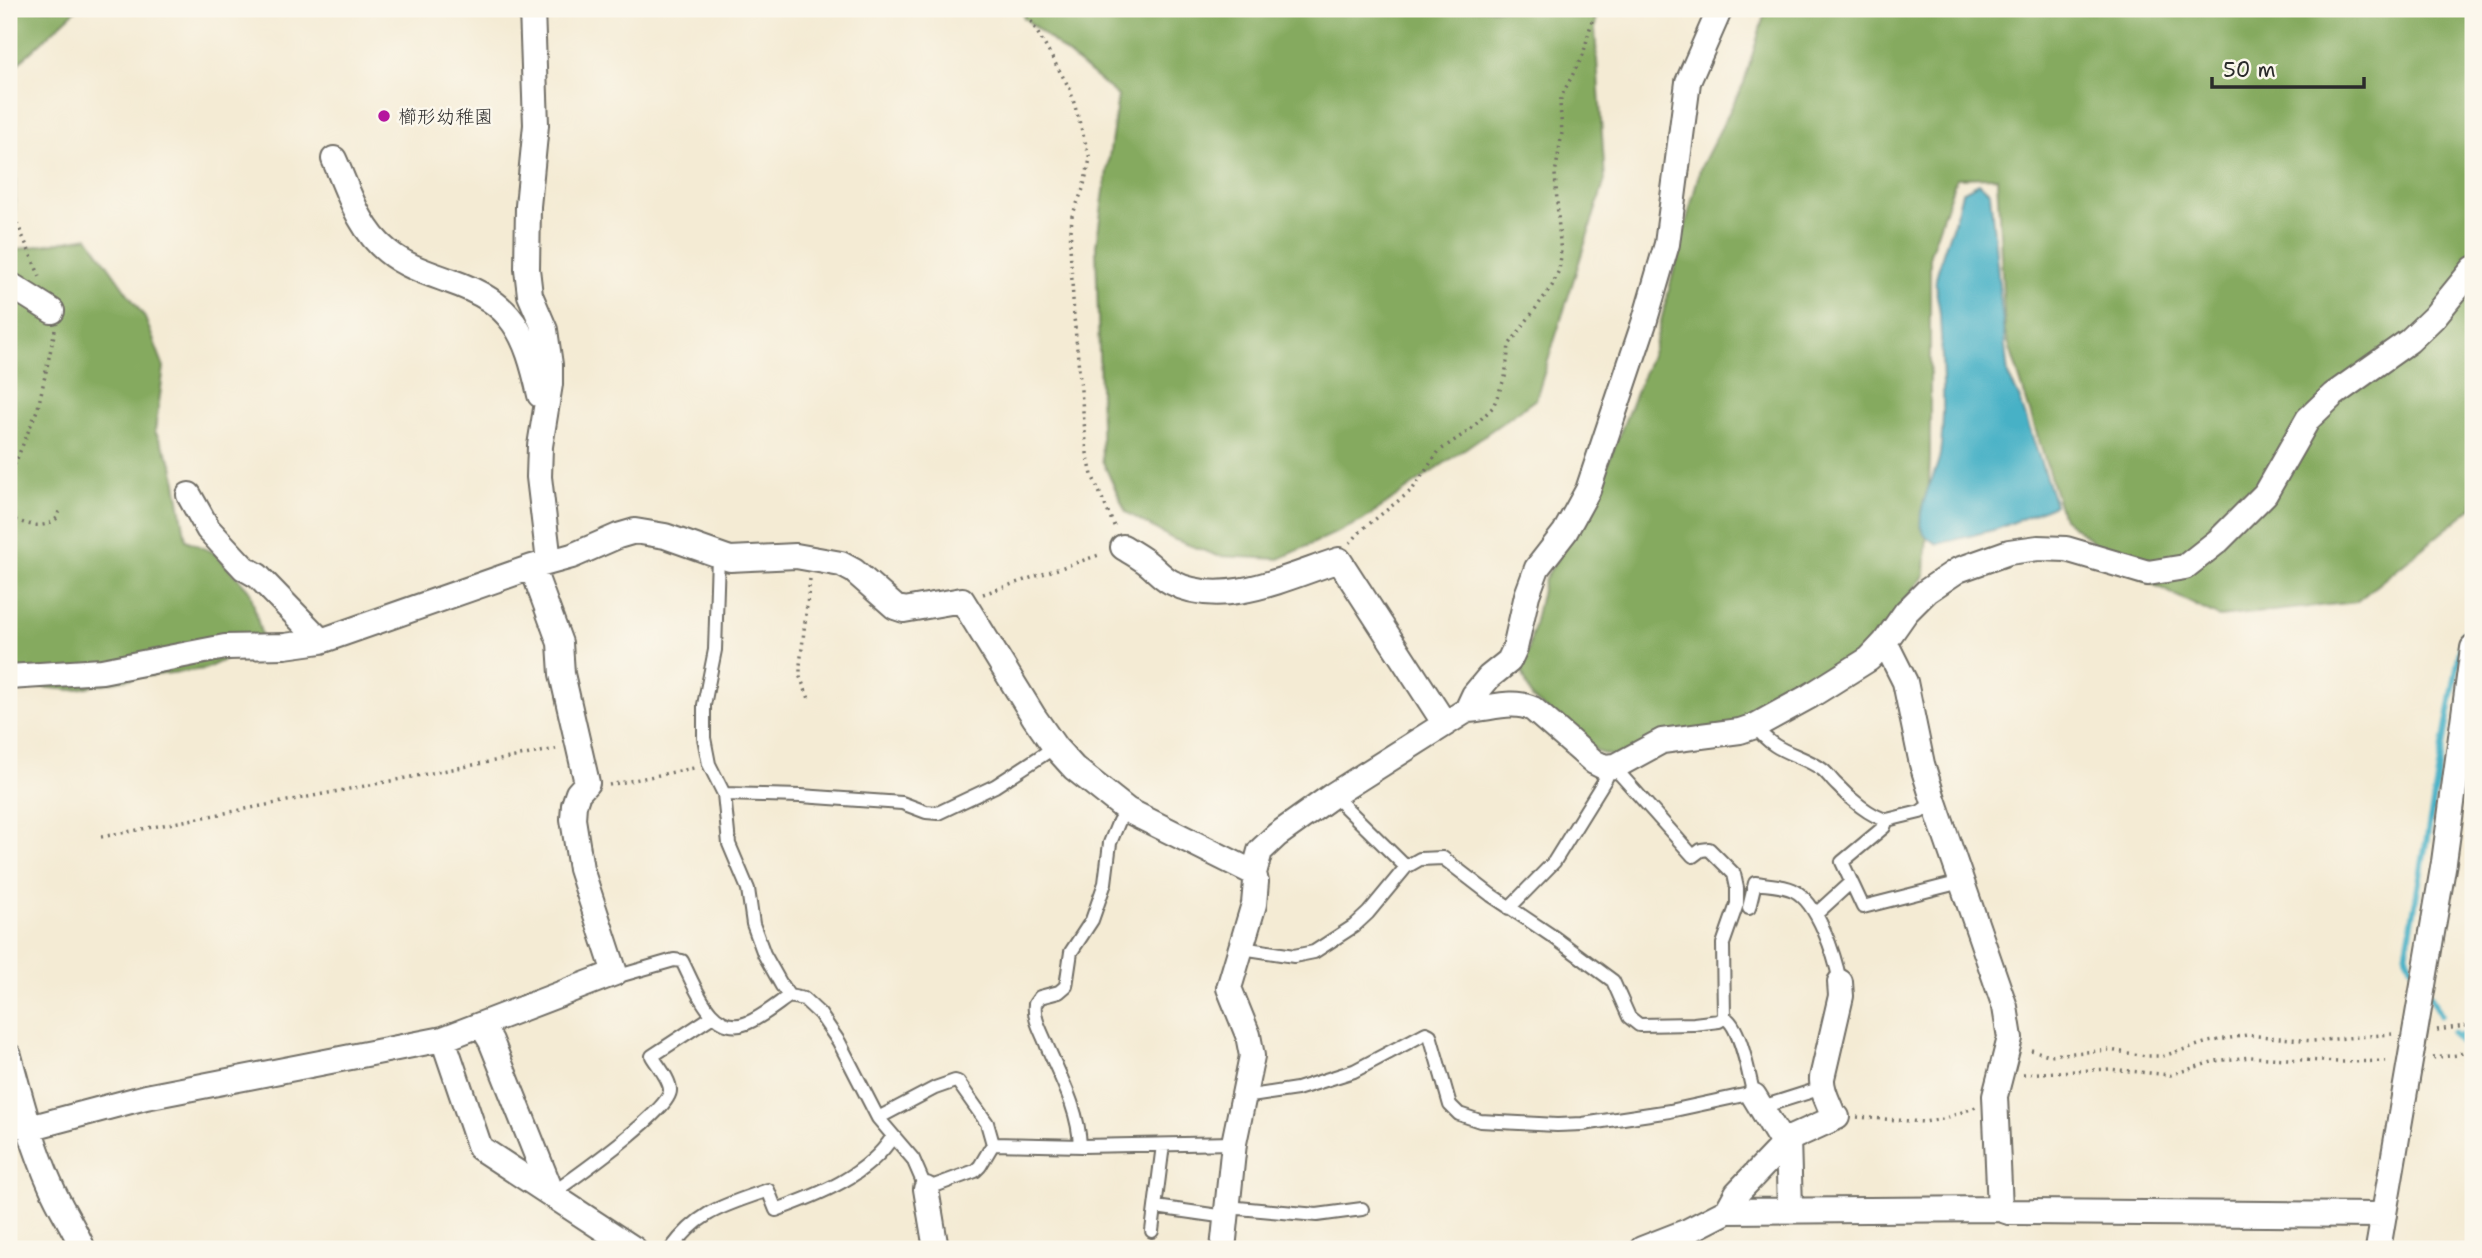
<svg xmlns="http://www.w3.org/2000/svg" width="2482" height="1258" viewBox="0 0 2482 1258" font-family="'Shantell Sans','Klee One',sans-serif">
<style>
.forest{fill:#85aa5f;stroke:#586a45;stroke-width:2}
.water{fill:#47b1c6;stroke:#396e78;stroke-width:2}
.lines{fill:none;stroke-linecap:round;stroke-linejoin:round}
.stream{stroke:#47b1c6;stroke-width:6}
.lane-casing{stroke:#716e66;stroke-width:16}
.street-casing{stroke:#716e66;stroke-width:28}
.path{stroke:#716e66;stroke-width:3.5;stroke-dasharray:2 5;stroke-linecap:butt}
.lane{stroke:#fff;stroke-width:12}
.street{stroke:#fff;stroke-width:24}
.poi-dot{fill:#b5179e;stroke:#fbf7ec;stroke-width:2.5}
.labels{text-anchor:middle;dominant-baseline:central;stroke-width:5;stroke-linejoin:round;paint-order:stroke}
.poi-label{font-size:19px;fill:#2b2b2b;stroke:#fbf7ec;text-anchor:start}
</style>
<rect width="100%" height="100%" fill="#fbf7ec"/>
<filter id="ink" filterUnits="userSpaceOnUse"><feTurbulence type="fractalNoise" baseFrequency=".0143" numOctaves="2"/><feDisplacementMap in="SourceGraphic" scale="14" xChannelSelector="R" yChannelSelector="G"/><feConvolveMatrix kernelMatrix="1 2 1 2 8 2 1 2 1" color-interpolation-filters="sRGB"/></filter>
<filter id="wash" filterUnits="userSpaceOnUse"><feTurbulence type="fractalNoise" baseFrequency=".00686" numOctaves="4" result="noise"/><feDisplacementMap in="SourceGraphic" scale="28" xChannelSelector="R" yChannelSelector="G"/><feGaussianBlur stdDeviation="1.57" result="paint"/><feColorMatrix in="noise" values="0 0 0 0 0 0 0 0 0 0 0 0 0 0 0 0 0 1.4 0 .05"/><feComposite in="paint" operator="in"/></filter>
<g filter="url(#wash)">
<rect width="100%" height="100%" fill="#f4ebd4"/>
<!-- forest -->
<path class="forest" d="M 9,9 L 77,9 L 9,72 Z
M 1023,9 L 1597,9 L 1595,29 L 1605,180 L 1536,399 L 1362,521 L 1279,559 L 1218,556 L 1173,539 L 1126,512 L 1102,460 L 1096,246 L 1118,96 L 1023,17 Z
M 1766,9 L 2473,9 L 2473,507 L 2356,602 L 2219,617 L 2138,577 L 2063,518 L 2005,332 L 1997,177 L 1956,178 L 1930,254 L 1930,458 L 1925,575 L 1865,650 L 1752,720 L 1613,756 L 1600,753 L 1532,698 L 1520,666 L 1528,652 L 1544,580 L 1591,505 L 1654,348 L 1700,169 L 1744,83 Z
M 16,126 L 14,250 L 88,237 L 145,318 L 164,367 L 155,431 L 173,465 L 186,540 L 215,553 L 250,591 L 263,641 L 205,669 L 138,677 L 72,690 L 33,686 L 9,673 L 9,127 Z"/>
<!-- water -->
<path class="water" d="M 1979,183 L 1990,193 L 2008,375 L 2019,397 L 2055,505 L 1997,529 L 1938,544 C 1899,529 1937,479 1940,454 C 1946,411 1942,360 1940,316 C 1940,304 1934,290 1936,279 C 1941,251 1956,223 1962,192 Z"/>
<g class="lines">
<!-- stream -->
<path class="stream" d="M 2412,967 L 2406,956 L 2463,633 L 2472,626
M 2430,995 L 2441,1015
M 2453,1033 L 2460,1042
M 2456,1037 L 2473,1033
M 2471,1056 L 2473,1059"/>
</g>
</g>
<g filter="url(#ink)">
<g class="lines">
<!-- lane casing -->
<g class="lane-casing">
<path id="lane" d="M 718,556 L 715,650 L 704,705 L 704,738 L 709,764 L 724,794 L 729,844 L 748,889 L 753,924 L 764,954 L 782,986 L 789,996 L 804,999 L 820,1014 L 839,1042 L 878,1118 L 913,1159 L 926,1189 L 975,1171 L 980,1166 L 993,1144 L 1082,1146 L 1234,1143
M 1755,726 C 1776,755 1798,752 1823,770 C 1829,775 1832,781 1838,786 C 1849,798 1871,817 1887,820
M 1616,766 L 1620,774 L 1693,856 L 1701,850 L 1709,849 L 1734,874 L 1737,888 L 1737,904 L 1723,944 L 1724,1017
M 724,794 L 801,796 L 902,803 L 926,812 L 938,813 L 995,786 L 1055,747
M 1333,795 L 1406,867
M 1934,802 L 1920,812 L 1887,820 L 1884,827 L 1842,862 L 1863,907 L 1961,882
M 1509,908 L 1554,862 L 1606,778 L 1610,766
M 1749,908 L 1755,883 C 1768,885 1782,885 1793,890 C 1818,902 1835,956 1840,982
M 1816,914 L 1851,882
M 1242,948 L 1294,956 L 1314,952 L 1354,926 L 1368,913 L 1406,867 L 1420,859 L 1443,858 L 1491,895 L 1555,938 L 1613,981 L 1629,1017 L 1639,1025 L 1694,1024 L 1719,1021 L 1724,1017 C 1741,1025 1749,1077 1754,1096 L 1744,1095 L 1670,1111 L 1583,1124 L 1557,1125 L 1480,1121 L 1459,1114 L 1450,1105 L 1430,1035 L 1426,1033 L 1354,1071 L 1297,1089 L 1244,1097
M 615,973 L 622,975 L 674,960 L 682,961 C 695,986 711,1037 747,1023 C 762,1017 776,1005 789,996
M 1762,1107 L 1822,1088
M 878,1118 L 935,1088 L 955,1081 L 958,1082 L 987,1123 L 993,1144
M 1080,1146 C 1079,1111 1061,1078 1047,1046 C 1042,1032 1033,1019 1035,1004 L 1040,997 L 1059,992 L 1066,986 L 1071,952 L 1092,920 L 1105,883 L 1110,843 L 1119,821 L 1127,809
M 553,1196 L 557,1190 C 575,1177 672,1109 670,1090 C 670,1079 657,1065 652,1056 L 713,1016
M 1156,1207 L 1226,1217
M 1227,1207 L 1317,1215 L 1362,1209
M 1152,1231 L 1163,1145
M 671,1249 C 700,1210 724,1206 768,1190 L 776,1210 C 818,1195 868,1176 893,1136"/>
</g>
<!-- street casing -->
<g class="street-casing">
<path id="street" d="M 532,9 L 536,125 L 528,206 L 527,269 L 530,295 L 545,330 L 550,365 L 550,384 L 540,446 L 539,477 L 549,562
M 334,159 C 348,190 359,229 387,251 C 405,266 428,273 450,281 C 514,303 526,333 540,395
M 9,284 L 52,311
M 189,495 L 208,529 L 244,568 L 258,576 L 321,641
M 1123,547 C 1132,553 1142,558 1150,565 C 1157,571 1163,578 1171,582 C 1223,610 1289,576 1339,560 L 1445,724
M 1885,642 L 1905,682 L 1922,764 L 1934,802 L 2005,1007 L 2010,1038 L 1995,1096 L 2000,1209
M 9,677 L 102,671 L 225,647 L 285,646 L 321,641 L 532,567 L 572,556 L 618,536 L 635,531 L 665,536 L 730,559 L 796,556 L 841,564 L 854,571 L 895,607 L 904,610 L 962,600 L 1034,717 L 1055,747 L 1074,768 L 1127,810 L 1254,873
M 1467,710 C 1489,709 1513,699 1533,709 L 1594,762 L 1604,767 L 1616,766 L 1662,741 L 1740,731 L 1755,726 L 1810,696 L 1869,659 L 1885,642 L 1906,612 L 1927,591 L 1958,570 L 2009,552 L 2038,548 L 2066,549 L 2148,573 L 2185,567 L 2218,541 L 2265,494 L 2308,419 L 2333,395 L 2409,341 L 2434,317 L 2473,269
M 482,1026 L 491,1041 L 553,1196
M 443,1039 L 480,1148 L 634,1249
M 9,1056 C 21,1100 32,1144 51,1186 C 60,1208 74,1227 83,1249
M 1754,1096 L 1782,1142
M 1834,1118 C 1830,1104 1821,1092 1822,1078 L 1841,996 L 1840,982
M 9,1127 L 15,1123 L 29,1128 L 146,1097 L 443,1039 L 615,973 L 581,869 L 573,819 L 574,805 L 578,793 L 587,783 L 562,674 L 560,643 L 532,567
M 1788,1138 L 1790,1210
M 926,1189 L 936,1249
M 1727,1211 L 1737,1193 L 1778,1150 L 1782,1142 L 1837,1117
M 1223,1249 L 1234,1143 L 1252,1056 L 1248,1035 L 1229,988 L 1254,904 L 1256,882 L 1254,873 L 1260,851 L 1277,835 L 1333,795 L 1467,710 L 1474,695 L 1489,677 L 1509,661 L 1515,648 L 1527,595 L 1537,568 L 1565,532 L 1588,490 L 1644,323 L 1667,244 L 1688,82 L 1720,9
M 1642,1249 L 1688,1231 L 1727,1211 L 2000,1209 L 2009,1212 L 2384,1215
M 2378,1249 L 2444,862 L 2473,648"/>
</g>
<!-- path -->
<path class="path" d="M 1024,9 L 1070,89 L 1090,159 L 1083,189 L 1072,216 L 1070,245 L 1074,317 L 1087,453 L 1092,475 L 1115,528
M 9,204 L 40,277
M 9,478 L 38,408 L 55,330
M 9,517 C 24,524 43,531 57,518 L 60,508
M 1350,543 L 1364,528 L 1412,490 L 1439,451 L 1471,429 L 1493,407 L 1505,377 L 1509,345 L 1552,286 L 1559,270 L 1561,256 L 1555,174 L 1562,133 L 1560,103 L 1562,95 L 1583,55 L 1595,9
M 810,579 L 800,665 L 800,677 L 810,701
M 983,594 L 1102,554
M 609,785 L 694,768
M 101,837 L 556,749
M 2437,1030 L 2473,1025
M 2031,1050 L 2049,1055 L 2110,1050 L 2146,1056 L 2163,1056 L 2208,1042 L 2247,1035 L 2313,1041 L 2392,1034
M 2433,1058 L 2457,1055 L 2473,1046
M 2023,1074 L 2109,1069 L 2170,1075 L 2215,1061 L 2251,1057 L 2339,1062 L 2390,1061
M 1857,1117 L 1924,1122 L 1943,1119 L 1976,1107"/>
<!-- lane -->
<use href="#lane" class="lane"/>
<!-- street -->
<use href="#street" class="street"/>
</g>
</g>
<!-- markers -->
<circle class="poi-dot" cx="384" cy="116" r="7"/>
<g class="labels">
<!-- poi labels -->
<g class="poi-label">
<text x="398" y="116">櫛形幼稚園</text>
</g>
</g>
<!-- margin -->
<rect width="2482" height="1258" fill="none" stroke="#fbf7ec" stroke-width="35"/>
<!-- scale -->
<path d="M2212 77v10h152v-10" fill="none" stroke="#2b2b2b" stroke-width="3.5"/>
<text x="2223" y="77" font-size="21" fill="#2b2b2b" stroke="#fbf7ec" stroke-width="5" paint-order="stroke">50 m</text>
</svg>
